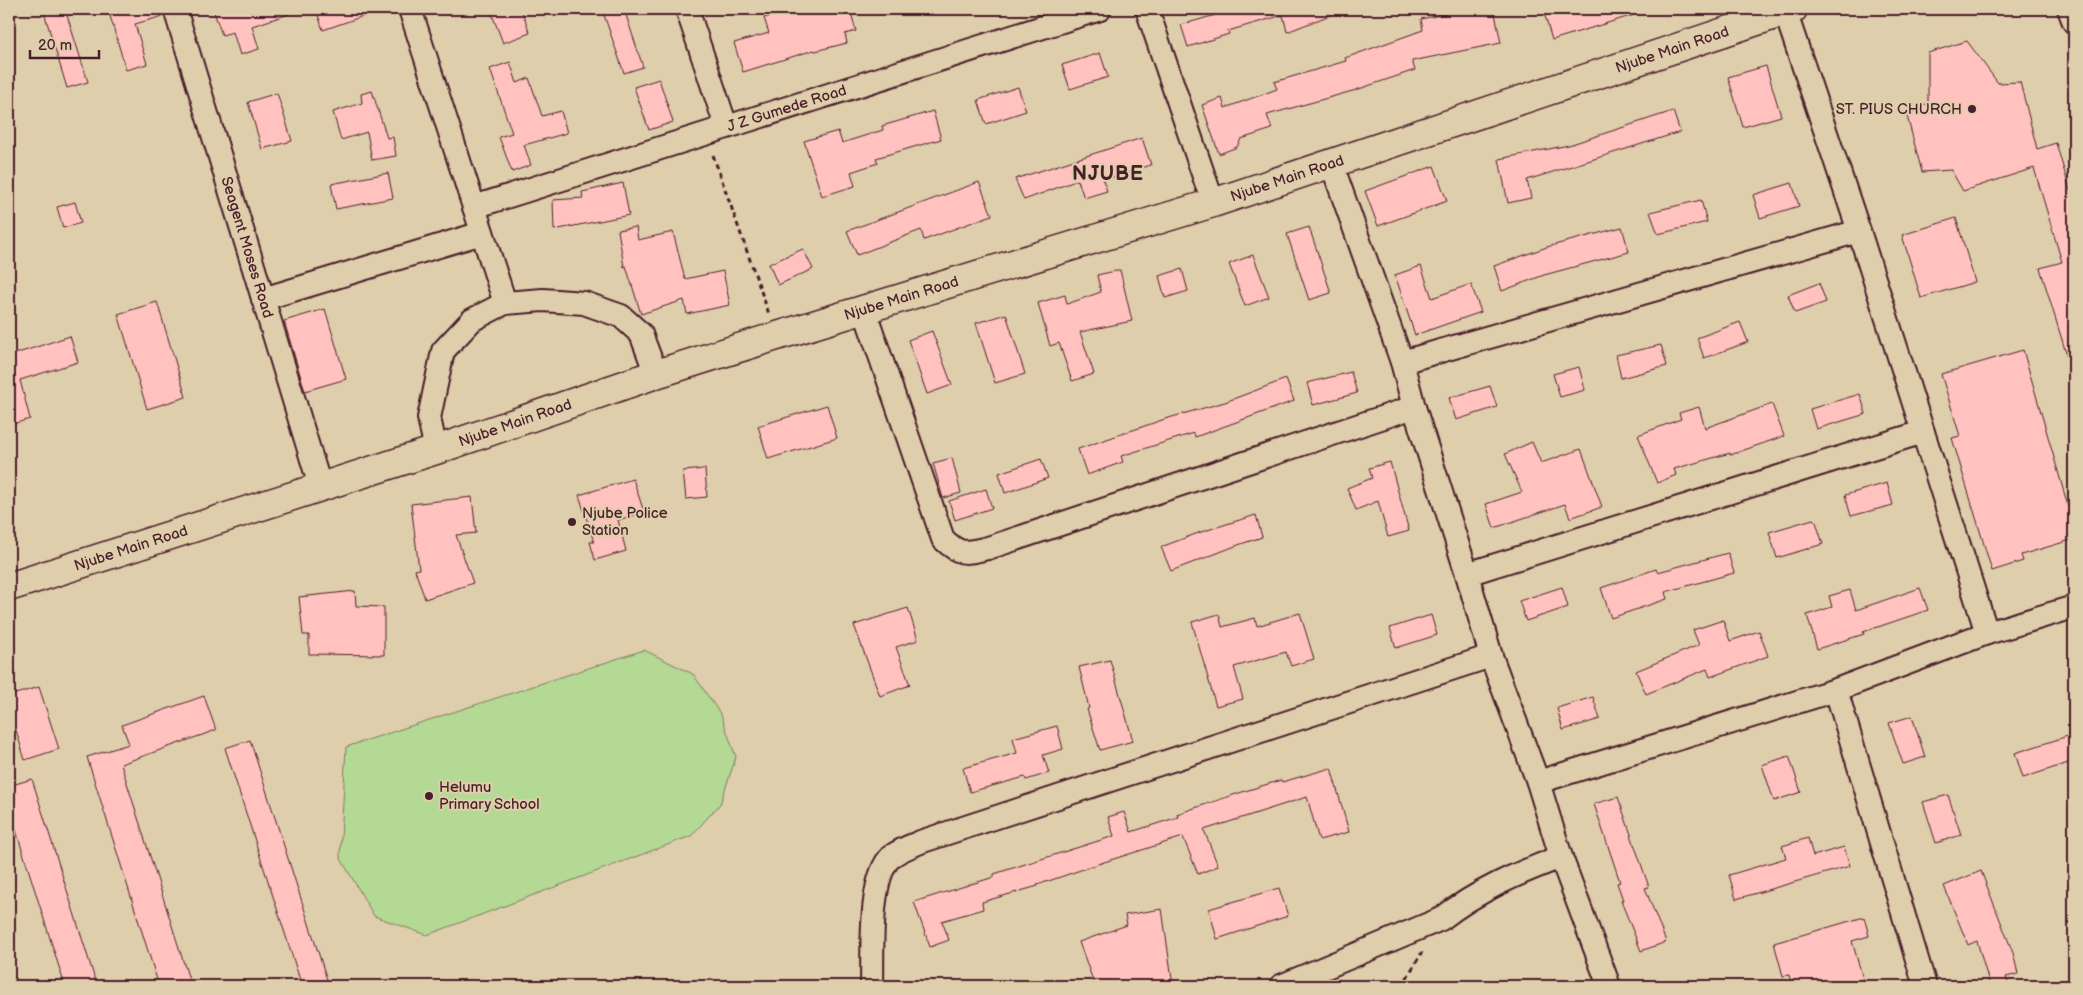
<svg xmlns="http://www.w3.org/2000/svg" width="2083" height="995" viewBox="0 0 2083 995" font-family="'Balsamiq Sans',sans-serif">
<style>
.green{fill:#b3d995;stroke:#7e7c60}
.building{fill:#ffc2bf;stroke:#4a1f2b}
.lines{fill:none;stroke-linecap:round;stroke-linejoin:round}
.street-casing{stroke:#4a1f2b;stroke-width:26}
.secondary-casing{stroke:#4a1f2b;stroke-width:31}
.path{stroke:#4a1f2b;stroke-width:3;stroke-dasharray:5 4;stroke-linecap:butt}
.street{stroke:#dfceab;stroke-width:22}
.secondary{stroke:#dfceab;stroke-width:28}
.poi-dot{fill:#4a1f2b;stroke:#dfceab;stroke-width:2}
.labels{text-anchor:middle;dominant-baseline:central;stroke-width:4;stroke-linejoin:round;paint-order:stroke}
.street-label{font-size:15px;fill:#4a1f2b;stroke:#dfceab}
.poi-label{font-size:15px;fill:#4a1f2b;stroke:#dfceab;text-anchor:start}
.district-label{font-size:20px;font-weight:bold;letter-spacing:1px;fill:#4a1f2b;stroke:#dfceab}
</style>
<rect width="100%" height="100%" fill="#dfceab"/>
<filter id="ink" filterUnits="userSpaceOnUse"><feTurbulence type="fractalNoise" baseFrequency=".02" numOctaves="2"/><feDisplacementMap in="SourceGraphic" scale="10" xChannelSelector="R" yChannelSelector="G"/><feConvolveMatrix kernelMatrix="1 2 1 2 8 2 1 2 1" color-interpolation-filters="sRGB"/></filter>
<g filter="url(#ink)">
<!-- green -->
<path class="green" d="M 644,650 L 693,674 L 721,715 L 736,757 L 720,804 L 691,836 L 427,935 L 374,916 L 340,857 L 346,747 Z"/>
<!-- building -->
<path class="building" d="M 43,9 L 65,9 L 88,82 L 67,88 Z
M 108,9 L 162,9 L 163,16 L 135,24 L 147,64 L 126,70 Z
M 213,9 L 292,9 L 292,13 L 252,26 L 259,49 L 240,55 L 233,32 L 222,35 Z
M 316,9 L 375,9 L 375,12 L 323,30 Z
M 490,9 L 521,9 L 530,33 L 503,43 Z
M 602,9 L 624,9 L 643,67 L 624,73 Z
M 796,9 L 850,9 L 856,31 L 845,34 L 847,43 L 815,51 L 814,50 L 743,72 L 734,43 L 769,33 L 764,18 Z
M 1236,9 L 1343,9 L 1343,10 L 1287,32 L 1283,15 L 1228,31 L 1229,34 L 1188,47 L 1181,25 Z
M 1469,9 L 1494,9 L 1501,43 L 1412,61 L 1415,70 L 1356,90 L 1267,115 L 1272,129 L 1241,139 L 1237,147 L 1219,154 L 1202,105 L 1222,98 L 1225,108 L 1277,89 L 1274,82 L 1346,61 L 1345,58 L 1423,30 L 1421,19 Z
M 1543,9 L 1639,9 L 1640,13 L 1552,40 Z
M 1967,41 L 1998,83 L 2020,82 L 2037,149 L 2056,143 L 2074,204 L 2074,366 L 2070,366 L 2040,268 L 2062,262 L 2034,168 L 1963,191 L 1951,170 L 1922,172 L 1907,116 L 1928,103 L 1928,53 Z
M 1100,53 L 1108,77 L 1070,89 L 1062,65 Z
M 510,62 L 517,83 L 529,78 L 542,116 L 561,111 L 567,133 L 524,145 L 531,165 L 512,172 L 499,137 L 512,133 L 490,69 Z
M 1766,66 L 1781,116 L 1743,127 L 1728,77 Z
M 659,79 L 673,122 L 649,130 L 634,87 Z
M 1018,87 L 1026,111 L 986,124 L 978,100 Z
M 372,91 L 387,138 L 393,137 L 396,156 L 372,160 L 367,132 L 341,140 L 333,112 L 362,103 L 361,94 Z
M 277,93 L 292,141 L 262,149 L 248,102 Z
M 933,111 L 941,139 L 876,158 L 878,163 L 851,172 L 855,186 L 822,196 L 804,141 L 838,131 L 842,143 L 883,130 L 882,126 Z
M 1673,111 L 1680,132 L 1527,180 L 1531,198 L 1508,203 L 1499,159 L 1569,145 Z
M 1142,138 L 1151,165 L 1103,180 L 1107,191 L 1084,198 L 1078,180 L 1024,200 L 1015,179 Z
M 1434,166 L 1447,201 L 1378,226 L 1365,191 Z
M 388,173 L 393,198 L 336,209 L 331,184 Z
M 979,182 L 992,215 L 924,240 L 921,230 L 857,255 L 847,231 Z
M 623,183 L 629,215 L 554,230 L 553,200 L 583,198 L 582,192 Z
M 1792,183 L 1799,206 L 1760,218 L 1753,195 Z
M 1701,200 L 1707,222 L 1658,234 L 1650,212 Z
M 75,202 L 81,223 L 63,228 L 57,207 Z
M 1956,218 L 1975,282 L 1921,298 L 1902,235 Z
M 636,227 L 638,240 L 673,232 L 685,279 L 723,271 L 730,305 L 687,314 L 684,300 L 641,314 L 626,266 L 624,267 L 618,230 Z
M 1309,227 L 1331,293 L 1309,300 L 1287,234 Z
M 1622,227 L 1629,252 L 1544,275 L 1502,291 L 1494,266 L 1547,247 Z
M 803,249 L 813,269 L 778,285 L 769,264 Z
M 1253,255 L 1269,297 L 1245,306 L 1229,264 Z
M 1421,266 L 1432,298 L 1471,284 L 1481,312 L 1415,335 L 1395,275 Z
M 1182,269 L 1188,291 L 1165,298 L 1159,276 Z
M 1120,270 L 1132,321 L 1080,332 L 1094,374 L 1072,381 L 1059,343 L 1050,346 L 1038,303 L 1065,295 L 1067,304 L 1101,292 L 1097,275 Z
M 1819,283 L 1826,302 L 1795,313 L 1788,295 Z
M 157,302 L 186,397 L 147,409 L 118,314 Z
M 325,309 L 346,379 L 305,391 L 284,321 Z
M 1006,314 L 1025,374 L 995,383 L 976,323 Z
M 1740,322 L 1748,342 L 1704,358 L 1697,338 Z
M 932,331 L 952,385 L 927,394 L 908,340 Z
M 70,336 L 78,362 L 20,380 L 30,419 L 9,425 L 9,356 Z
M 1661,345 L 1667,366 L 1621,378 L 1616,355 Z
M 2023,350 L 2074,527 L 2074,539 L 2021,555 L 2023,561 L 1992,571 L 1952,438 L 1960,436 L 1941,374 Z
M 1579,367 L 1585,390 L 1560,397 L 1553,374 Z
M 1351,372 L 1357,393 L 1313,405 L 1307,383 Z
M 1286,379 L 1294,401 L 1195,437 L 1194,433 L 1121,456 L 1123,462 L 1087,475 L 1078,449 L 1165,419 L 1225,402 Z
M 1490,386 L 1497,407 L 1456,420 L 1449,398 Z
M 1860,394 L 1866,414 L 1816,429 L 1810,409 Z
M 1772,404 L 1784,436 L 1730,455 L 1730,453 L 1674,469 L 1676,475 L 1657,483 L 1638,435 L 1681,419 L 1679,413 L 1699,407 L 1705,428 Z
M 827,405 L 837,438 L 768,459 L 758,426 Z
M 1532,442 L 1541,463 L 1581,449 L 1602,507 L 1570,518 L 1565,504 L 1494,528 L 1486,504 L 1522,492 L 1505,454 Z
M 952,458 L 961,493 L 943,498 L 933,463 Z
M 1041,459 L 1048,478 L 1005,493 L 999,473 Z
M 1390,462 L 1409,531 L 1388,537 L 1378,501 L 1356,510 L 1347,488 L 1372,478 L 1369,468 Z
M 705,469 L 707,497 L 686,499 L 683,471 Z
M 633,479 L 644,512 L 618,520 L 626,551 L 595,560 L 590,542 L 594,542 L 579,495 Z
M 1887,483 L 1893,505 L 1851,516 L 1845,495 Z
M 986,489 L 992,508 L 955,520 L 949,501 Z
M 472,497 L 476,533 L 456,535 L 473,583 L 425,599 L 415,570 L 419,569 L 411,504 Z
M 1256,515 L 1262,537 L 1238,545 L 1171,571 L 1161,547 L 1201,532 Z
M 1813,519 L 1816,522 L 1823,544 L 1777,558 L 1769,532 Z
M 1728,553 L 1734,573 L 1665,592 L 1667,599 L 1611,618 L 1601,588 L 1656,569 L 1658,572 Z
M 1562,587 L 1568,607 L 1526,621 L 1519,601 Z
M 1920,588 L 1928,610 L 1863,632 L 1864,634 L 1817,649 L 1807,615 L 1832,607 L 1829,596 L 1850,590 L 1856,610 Z
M 355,591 L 356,606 L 384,607 L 384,655 L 309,654 L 309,635 L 303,635 L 299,597 Z
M 908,608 L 918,640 L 896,647 L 910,685 L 880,696 L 854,625 Z
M 1300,613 L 1314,659 L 1291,666 L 1286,652 L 1234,667 L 1243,699 L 1216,706 L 1192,622 L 1219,614 L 1222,627 L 1255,618 L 1257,626 Z
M 1431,615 L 1437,635 L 1396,648 L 1390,628 Z
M 1723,620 L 1730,641 L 1759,631 L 1768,656 L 1710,677 L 1707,669 L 1646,694 L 1636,671 L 1699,645 L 1693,630 Z
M 1110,660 L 1133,741 L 1100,750 L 1087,709 L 1089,708 L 1079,667 Z
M 39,687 L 59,749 L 25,760 L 16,730 L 9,732 L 9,696 Z
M 204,696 L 216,730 L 121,764 L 191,986 L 159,986 L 87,757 L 129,744 L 122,725 Z
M 1593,697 L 1600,719 L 1563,730 L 1557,708 Z
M 1912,716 L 1925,757 L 1903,764 L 1889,723 Z
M 1057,726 L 1063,749 L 1043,755 L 1049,773 L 1026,780 L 1025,777 L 970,792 L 963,768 L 1017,753 L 1013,738 Z
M 2074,734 L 2074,761 L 2023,778 L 2015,753 Z
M 250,740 L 329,986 L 302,986 L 225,748 Z
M 1789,756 L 1801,792 L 1774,801 L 1762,765 Z
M 1331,768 L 1349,832 L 1319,840 L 1307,797 L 1204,830 L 1218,866 L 1198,874 L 1183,837 L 1101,863 L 1037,885 L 1038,886 L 982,902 L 983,909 L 942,921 L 949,940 L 930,947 L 914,902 L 994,877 L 994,874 L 1114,836 L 1108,817 L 1124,812 L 1131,832 L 1178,817 L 1177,814 L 1239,793 L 1281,780 L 1282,782 Z
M 32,779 L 97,986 L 65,986 L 9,808 L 9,786 Z
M 1948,795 L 1961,835 L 1936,843 L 1923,802 Z
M 1618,797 L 1649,887 L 1645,888 L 1666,942 L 1641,951 L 1621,901 L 1623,900 L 1617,883 L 1620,882 L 1594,804 Z
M 1808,838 L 1813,856 L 1844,847 L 1850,866 L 1736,899 L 1729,875 L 1786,858 L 1782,846 Z
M 1981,871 L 2013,953 L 2018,974 L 2006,977 L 2009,986 L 1990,986 L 1977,941 L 1968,945 L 1944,886 Z
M 1279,888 L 1288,916 L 1217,939 L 1209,909 Z
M 1162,909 L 1173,986 L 1095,986 L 1079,942 L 1127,925 L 1125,915 Z
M 1864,917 L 1869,936 L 1852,941 L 1863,979 L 1837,986 L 1792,986 L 1789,975 L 1783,976 L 1774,943 Z"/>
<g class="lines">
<!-- street casing -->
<g class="street-casing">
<g id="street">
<path id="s1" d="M 175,9 L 320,486"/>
<path d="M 410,9 L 505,303"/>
<path d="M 687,9 L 726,126"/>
<path d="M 1147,9 L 1213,203"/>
<path d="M 2069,9 L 2074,22"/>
<path d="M 1785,11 L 1859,231 L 1987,633"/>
<path d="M 1331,162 L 1402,362 L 1414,407 L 1467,574 L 1491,656 L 1538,782 L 1561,857 L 1609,986"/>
<path id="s2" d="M 474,207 L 1100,9"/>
<path d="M 263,299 L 482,233"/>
<path d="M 864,309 L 943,539 C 961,556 964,553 988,548 L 1414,407"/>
<path d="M 1402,362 L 1859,231"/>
<path d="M 436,450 L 429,418 L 443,351 L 472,320 L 505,303 L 543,300 L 584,303 L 621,316 L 641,334 L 656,374"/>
<path d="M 1467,574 L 1923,432"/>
<path d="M 1836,690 L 1925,986"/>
<path d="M 1538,782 L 1836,690 L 1987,633 L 2074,607"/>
<path d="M 872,986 C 873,956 868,876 892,856 C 901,849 913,845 923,841 L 1491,656"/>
<path d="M 1281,986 L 1441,919 C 1477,891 1518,873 1561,857"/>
</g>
</g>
<!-- secondary casing -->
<g class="secondary-casing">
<g id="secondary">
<path id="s3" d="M 9,587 L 436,450 L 656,374 L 777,336 L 1213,203 L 1793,9"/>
</g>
</g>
<!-- path -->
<path class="path" d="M 713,155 L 769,314
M 1402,986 L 1422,952"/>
<!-- street -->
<use href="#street" class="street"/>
<!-- secondary -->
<use href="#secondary" class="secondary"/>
</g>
</g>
<!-- markers -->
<g class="poi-dot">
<circle cx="1972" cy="109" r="5"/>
<circle cx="572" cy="522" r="5"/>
<circle cx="429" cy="796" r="5"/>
</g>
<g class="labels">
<!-- street labels -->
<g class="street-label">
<text stroke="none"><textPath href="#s3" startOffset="1748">Njube Main Road</textPath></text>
<text stroke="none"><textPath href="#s2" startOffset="328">J Z Gumede Road</textPath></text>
<text stroke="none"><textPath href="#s3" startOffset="1342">Njube Main Road</textPath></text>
<text stroke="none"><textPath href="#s1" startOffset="249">Seagent Moses Road</textPath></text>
<text stroke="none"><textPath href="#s3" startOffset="938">Njube Main Road</textPath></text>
<text stroke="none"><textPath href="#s3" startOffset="532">Njube Main Road</textPath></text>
<text stroke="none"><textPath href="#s3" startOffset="128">Njube Main Road</textPath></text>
</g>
<!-- poi labels -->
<g class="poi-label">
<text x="1962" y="109" text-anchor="end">ST. PIUS CHURCH</text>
<text x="582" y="513">Njube Police<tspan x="582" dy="17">Station</tspan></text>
<text x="439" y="787">Helumu<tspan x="439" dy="17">Primary School</tspan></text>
</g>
<!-- district labels -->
<g class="district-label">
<text x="1108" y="174">NJUBE</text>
</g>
</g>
<!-- margin -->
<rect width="2083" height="995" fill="none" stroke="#dfceab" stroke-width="30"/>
<rect x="15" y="15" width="2053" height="965" fill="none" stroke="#4a1f2b" stroke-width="2" filter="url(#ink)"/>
<!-- scale -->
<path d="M30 50v8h69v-8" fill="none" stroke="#4a1f2b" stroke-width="2.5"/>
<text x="38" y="50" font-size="15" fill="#4a1f2b" stroke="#dfceab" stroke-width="4" paint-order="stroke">20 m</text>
</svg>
